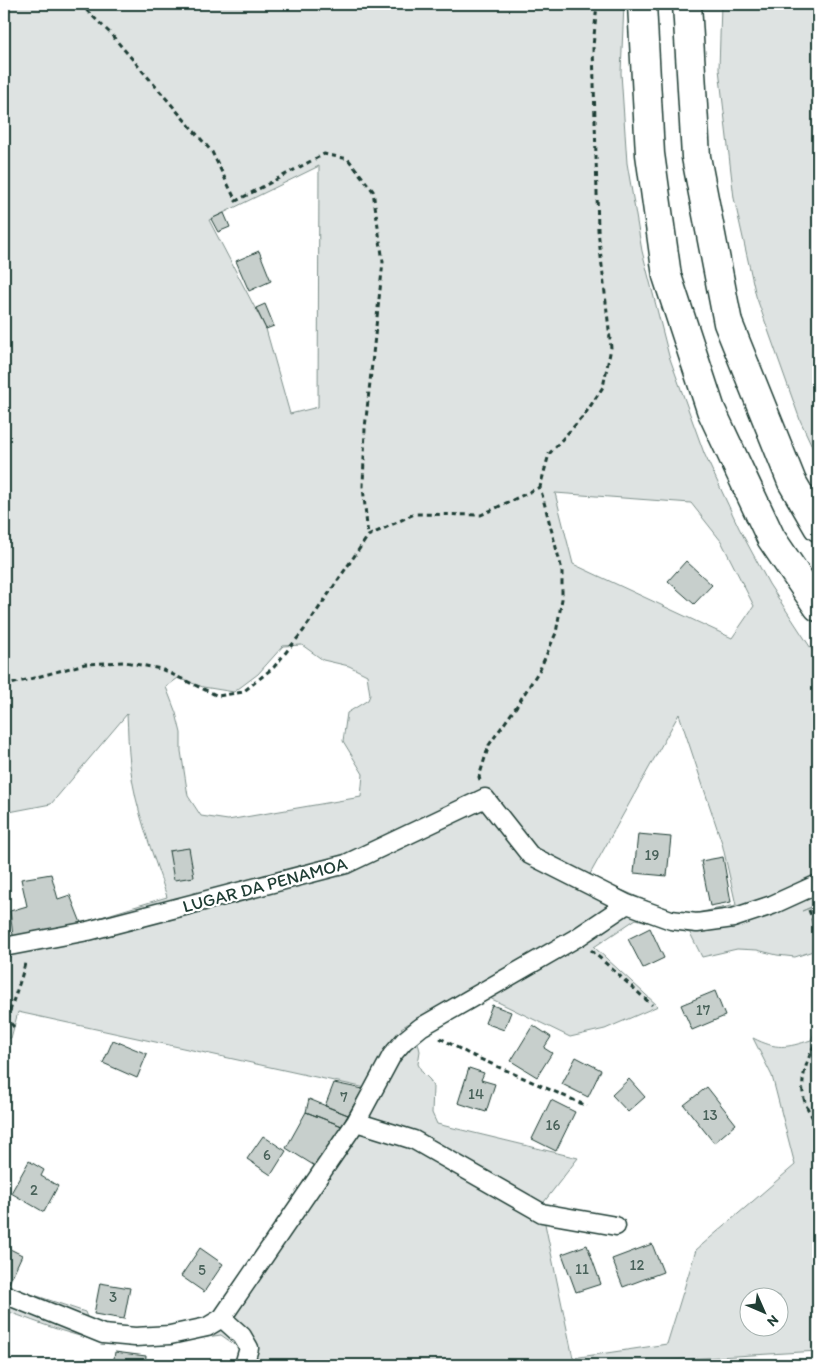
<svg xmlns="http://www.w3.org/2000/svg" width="822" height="1369" viewBox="0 0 822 1369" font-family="Itim,sans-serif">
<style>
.green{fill:#dee3e2;stroke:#7e908b;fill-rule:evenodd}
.building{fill:#c7cfcc;stroke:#1f3d34}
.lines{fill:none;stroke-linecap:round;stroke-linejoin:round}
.street-casing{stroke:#1f3d34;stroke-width:21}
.highway-casing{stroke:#1f3d34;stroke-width:31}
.path{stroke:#1f3d34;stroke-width:3;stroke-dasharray:5 4;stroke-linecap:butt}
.street{stroke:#fff;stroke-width:18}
.highway{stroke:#fff;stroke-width:28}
.labels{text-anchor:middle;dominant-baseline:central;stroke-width:4.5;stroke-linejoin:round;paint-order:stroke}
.number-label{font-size:15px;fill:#49625a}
.street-label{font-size:18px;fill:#1f3d34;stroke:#fff}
</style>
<rect width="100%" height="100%" fill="#fff"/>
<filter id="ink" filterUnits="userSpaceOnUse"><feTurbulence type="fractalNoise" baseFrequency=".02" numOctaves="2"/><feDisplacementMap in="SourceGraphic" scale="10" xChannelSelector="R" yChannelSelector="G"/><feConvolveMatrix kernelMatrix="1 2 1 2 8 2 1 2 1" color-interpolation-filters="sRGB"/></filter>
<g filter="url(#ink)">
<!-- green -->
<path class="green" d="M 4,4 L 624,4 L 621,73 L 627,163 L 642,251 L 669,356 L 704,453 L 739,528 L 769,584 L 818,659 L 818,904 L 802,911 L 818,905 L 818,971 L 813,951 L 795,957 L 777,955 L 757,950 L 737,949 L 702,957 L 690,933 L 636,919 L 594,947 L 658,1006 L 605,1029 L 570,1037 L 469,988 L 401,1028 L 416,1038 L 418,1043 L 420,1051 L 418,1064 L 422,1072 L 430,1080 L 433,1087 L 432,1113 L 437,1124 L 578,1158 L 544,1202 L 544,1219 L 573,1358 L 667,1344 L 696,1250 L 795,1165 L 772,1076 L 753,1038 C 777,1050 786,1048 811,1040 L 818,1024 L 818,1351 L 588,1365 L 250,1365 L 256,1340 L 244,1351 L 221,1335 C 189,1339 154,1347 122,1344 C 81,1340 42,1324 4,1310 L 4,1285 L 85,1312 L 90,1325 L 144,1331 L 197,1321 L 212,1316 L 225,1303 L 366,1088 L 18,1012 L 11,1038 L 4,1038 L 4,937 L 81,923 L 167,897 C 153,853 135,810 130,764 C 128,748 128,731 127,714 L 51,804 L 4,813 ZM 319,166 L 318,407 L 290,414 L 266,329 L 209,220 ZM 555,493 L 691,503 L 721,541 L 754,606 L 732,638 L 573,564 ZM 302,645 L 323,660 L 349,666 L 367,675 L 370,695 L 368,700 L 347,713 L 343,741 L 363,774 L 361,797 L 228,820 L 201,816 L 188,796 L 181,751 L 181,733 L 176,713 L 166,687 L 178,678 L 203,687 L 234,692 L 258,674 L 283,646 ZM 679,714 L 722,843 L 736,905 L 682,916 L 589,876 ZM 750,1296 L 780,1296 L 780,1326 L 750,1326 Z
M 721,4 L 818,4 L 818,459 L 800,420 L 756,296 L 734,198 L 719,69 Z"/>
<!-- building -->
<path class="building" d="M 224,213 L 230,227 L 218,232 L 211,219 Z
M 259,251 L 271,281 L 249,291 L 236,261 Z
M 265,304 L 274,326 L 266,329 L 256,308 Z
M 686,561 L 712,585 L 694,604 L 668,581 Z
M 638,834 L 671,837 L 667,876 L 634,873 Z
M 189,848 L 194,877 L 174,880 L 169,851 Z
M 723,857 L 731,902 L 710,906 L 701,861 Z
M 51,874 L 58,899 L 70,895 L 81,923 L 13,936 L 10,911 L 27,906 L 21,879 Z
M 650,928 L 664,958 L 643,968 L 628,939 Z
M 715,991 L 725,1016 L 692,1030 L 681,1005 Z
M 492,1005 L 511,1012 L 504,1030 L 485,1023 Z
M 533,1025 L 551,1037 L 544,1048 L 552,1053 L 537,1077 L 511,1061 Z
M 113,1040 L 147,1054 L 137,1078 L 103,1063 Z
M 576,1057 L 601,1070 L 588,1097 L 562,1084 Z
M 469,1068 L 484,1073 L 481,1080 L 495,1084 L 486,1112 L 458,1103 Z
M 629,1079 L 645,1097 L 628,1112 L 612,1095 Z
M 334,1083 L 363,1089 L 348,1115 L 325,1106 Z
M 707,1087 L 736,1124 L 714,1143 L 684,1105 Z
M 309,1099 L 348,1115 L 342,1126 L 306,1112 Z
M 551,1100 L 575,1112 L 556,1151 L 532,1139 Z
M 306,1112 L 342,1126 L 315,1166 L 286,1148 Z
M 263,1136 L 286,1151 L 271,1175 L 247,1159 Z
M 29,1161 L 44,1170 L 41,1176 L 58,1186 L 44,1212 L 11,1193 Z
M 652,1244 L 663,1272 L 623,1287 L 612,1259 Z
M 587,1245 L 601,1284 L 576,1292 L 562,1254 Z
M 4,1246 L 22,1255 L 9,1283 L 4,1280 Z
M 200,1248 L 223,1264 L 204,1292 L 181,1276 Z
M 100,1283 L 130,1288 L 124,1319 L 94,1314 Z
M 115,1352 L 146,1356 L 145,1365 L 113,1365 Z"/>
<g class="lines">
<!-- street casing -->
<g class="street-casing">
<path id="street" d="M 4,947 L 88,931 L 346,864 L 485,798 L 530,855 L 627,904 L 671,920 L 697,923 L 733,918 L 772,905 L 818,884
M 356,1122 L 414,1140 L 542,1213 L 616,1226
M 4,1294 L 103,1334 L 135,1337 L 170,1335 L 207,1327 L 222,1318 L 356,1122 L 392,1055 L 404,1041 L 421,1027 L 578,937 L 627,904
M 222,1318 L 242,1336 L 249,1348 L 244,1365"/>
</g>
<!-- highway casing -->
<g class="highway-casing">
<path id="highway" d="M 642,4 L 650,154 L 667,276 L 711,410 L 771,538 L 818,607
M 687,4 L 696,157 L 728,323 L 792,482 L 818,527"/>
</g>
<!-- path -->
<path class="path" d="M 80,4 L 109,32 L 212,152 L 236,201 L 324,154 L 348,159 L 373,191 L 383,262 L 365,428 L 363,487 L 368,536
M 4,686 L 85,664 L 125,662 L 161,669 L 218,696 L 243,692 L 274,667 L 304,630 L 368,536 L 414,514 L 481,515 L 540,487
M 480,780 L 479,777 L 489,745 L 516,707 L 540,669 L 556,633 L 562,599 L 562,570 L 540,487 L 549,454 L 585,414 L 603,387 L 611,348 L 598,230 L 593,47 L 597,4
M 809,910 L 812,918 L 818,943
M 591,950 L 652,1005
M 14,1027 L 8,1020 C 12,1000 21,983 25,963
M 818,1037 C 807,1060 795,1087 809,1111 C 812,1116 813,1120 818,1123
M 440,1038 L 469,1054 L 587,1106"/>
<!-- street -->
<use href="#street" class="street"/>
<!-- highway -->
<use href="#highway" class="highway"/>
</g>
</g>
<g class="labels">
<!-- number labels -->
<g class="number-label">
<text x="652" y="855">19</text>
<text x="703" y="1010">17</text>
<text x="476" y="1094">14</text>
<text x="344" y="1097">7</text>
<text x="710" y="1115">13</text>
<text x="553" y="1125">16</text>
<text x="267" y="1155">6</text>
<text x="34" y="1190">2</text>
<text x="637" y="1265">12</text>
<text x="582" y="1269">11</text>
<text x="202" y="1270">5</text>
<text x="113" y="1297">3</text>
</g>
<!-- street labels -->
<g class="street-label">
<text transform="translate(265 885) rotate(-15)">LUGAR DA PENAMOA</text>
</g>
</g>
<!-- margin -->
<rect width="822" height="1369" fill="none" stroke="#fff" stroke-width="20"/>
<rect x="10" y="10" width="802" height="1349" fill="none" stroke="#1f3d34" stroke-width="2" filter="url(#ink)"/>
<!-- north arrow -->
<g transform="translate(764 1312) rotate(135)"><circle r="24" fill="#ffffff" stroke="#a5b1ae"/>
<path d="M0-4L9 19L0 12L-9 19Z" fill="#1f3d34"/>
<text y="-8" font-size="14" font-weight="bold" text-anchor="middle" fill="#1f3d34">N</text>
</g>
</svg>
